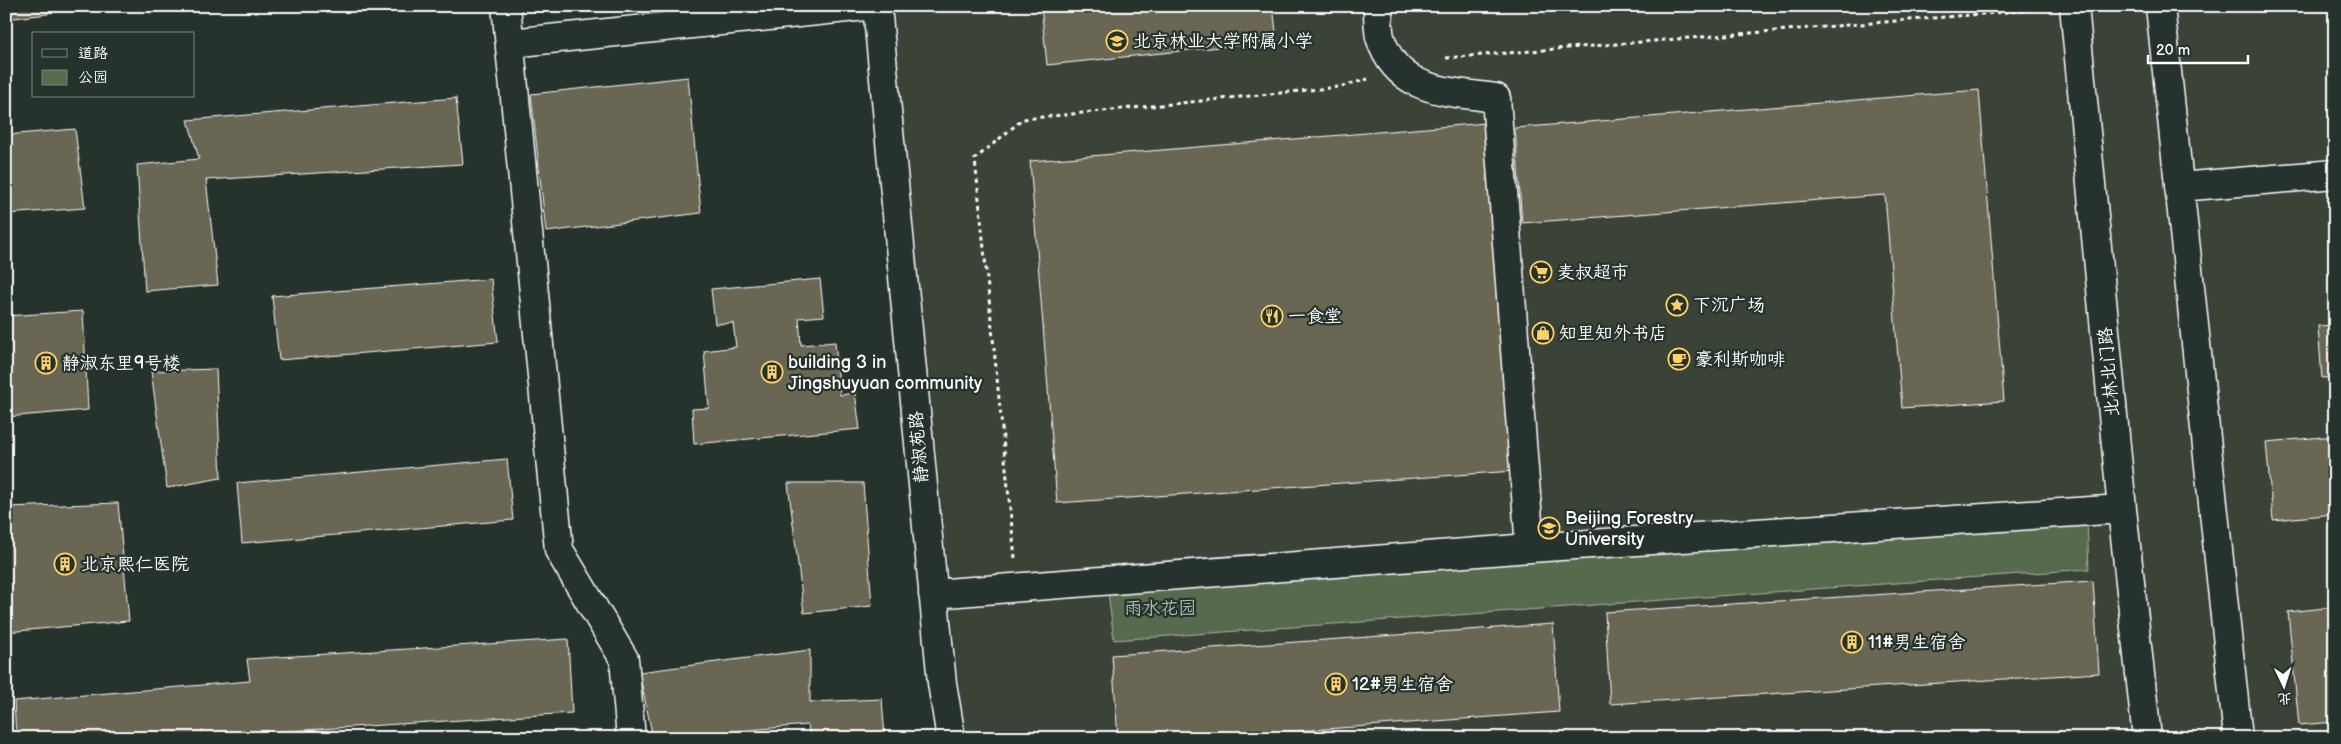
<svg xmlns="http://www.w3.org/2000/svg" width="2341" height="744" viewBox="0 0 2341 744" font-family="'Balsamiq Sans','LXGW WenKai TC',sans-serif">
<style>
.built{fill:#3a4238}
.green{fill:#596b4e;stroke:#acb5a6}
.building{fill:#696652;stroke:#fff}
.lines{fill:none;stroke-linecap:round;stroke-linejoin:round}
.minor-casing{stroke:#fff;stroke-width:31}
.path{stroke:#fff;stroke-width:3;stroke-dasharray:4 4;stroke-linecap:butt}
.minor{stroke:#26332d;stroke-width:28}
.labels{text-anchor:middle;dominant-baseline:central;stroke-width:4.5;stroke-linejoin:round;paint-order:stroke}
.poi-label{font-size:18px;fill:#fff;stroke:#26332d;text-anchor:start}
.street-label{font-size:18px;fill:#fff;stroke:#26332d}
.park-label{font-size:18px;fill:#b4bcaf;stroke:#26332d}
</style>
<rect width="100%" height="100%" fill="#26332d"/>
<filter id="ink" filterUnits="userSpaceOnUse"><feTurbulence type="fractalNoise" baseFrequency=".02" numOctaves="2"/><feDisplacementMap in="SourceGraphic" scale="10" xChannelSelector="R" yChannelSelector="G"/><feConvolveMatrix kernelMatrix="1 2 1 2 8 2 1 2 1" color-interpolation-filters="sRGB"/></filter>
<g filter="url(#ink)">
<!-- built -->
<path class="built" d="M 892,6 L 2335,6 L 2335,738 L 964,738 Z"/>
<!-- green -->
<path class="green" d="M 2087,521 L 2089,569 L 1114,640 L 1107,584 Z"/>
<!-- building -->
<path class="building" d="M 6,6 L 47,6 L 48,14 L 6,19 Z
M 1041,6 L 1273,6 L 1277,41 L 1047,65 Z
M 688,77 L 701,213 L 546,232 L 531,94 Z
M 1979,90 L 2004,401 L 1902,408 L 1885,195 L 1522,223 L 1515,128 Z
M 456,98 L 463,164 L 206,180 L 218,285 L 145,291 L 137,165 L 199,159 L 188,120 Z
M 1486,123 L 1514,471 L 1057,503 L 1030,161 Z
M 75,129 L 85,208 L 6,214 L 6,135 Z
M 491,279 L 498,342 L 279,360 L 272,296 Z
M 820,279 L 824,316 L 799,318 L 801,345 L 835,342 L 840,395 L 855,393 L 860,429 L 694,444 L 692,409 L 709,408 L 704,351 L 736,347 L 733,323 L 715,324 L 711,289 Z
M 83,311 L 88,410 L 6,417 L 6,316 Z
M 2335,325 L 2335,377 L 2322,378 L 2318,326 Z
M 216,369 L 221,478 L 167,488 L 151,371 Z
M 2335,436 L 2335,514 L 2273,520 L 2266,442 Z
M 507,459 L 513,520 L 242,543 L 237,483 Z
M 788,483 L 863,483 L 872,606 L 804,613 Z
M 118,503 L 129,621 L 6,632 L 6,507 Z
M 2093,581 L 2099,673 L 1610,704 L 1605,612 Z
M 2335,607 L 2335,722 L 2299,725 L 2288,612 Z
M 1553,624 L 1559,712 L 1202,738 L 1118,738 L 1112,655 Z
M 568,639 L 572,713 L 257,733 L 257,738 L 16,738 L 14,701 L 250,681 L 247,659 Z
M 810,650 L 810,702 L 882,699 L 885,738 L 810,738 L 808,725 L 653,738 L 639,672 Z"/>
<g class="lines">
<!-- minor casing -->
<g class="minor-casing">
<path id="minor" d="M 506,6 L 559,550 L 624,659 L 631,738
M 877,6 L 942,683 L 951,738
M 1378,6 C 1378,16 1378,28 1380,37 C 1397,93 1447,91 1496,98 L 1530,548
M 2074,6 L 2122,509 L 2147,738
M 2160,6 L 2238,738
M 511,43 L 866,6
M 2179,187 L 2335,174
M 933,594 L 1530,548 L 2122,509"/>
</g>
<!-- path -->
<path class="path" d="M 1446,58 L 2043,9
M 1015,558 L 975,159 L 1023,119 L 1339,87 L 1368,79"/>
<!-- minor -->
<use href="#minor" class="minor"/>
</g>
</g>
<!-- icons -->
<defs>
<g id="school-ring" transform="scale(1.125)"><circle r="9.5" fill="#26332d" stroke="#ffd166" stroke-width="1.5"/><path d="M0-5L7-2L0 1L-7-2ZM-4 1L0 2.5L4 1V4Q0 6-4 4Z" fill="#ffd166"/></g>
<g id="supermarket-ring" transform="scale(1.125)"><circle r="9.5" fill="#26332d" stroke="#ffd166" stroke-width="1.5"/><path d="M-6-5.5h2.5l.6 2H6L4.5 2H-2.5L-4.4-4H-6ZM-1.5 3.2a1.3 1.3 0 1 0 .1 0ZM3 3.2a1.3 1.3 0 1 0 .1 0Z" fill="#ffd166"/></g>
<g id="sight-ring" transform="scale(1.125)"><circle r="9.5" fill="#26332d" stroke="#ffd166" stroke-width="1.5"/><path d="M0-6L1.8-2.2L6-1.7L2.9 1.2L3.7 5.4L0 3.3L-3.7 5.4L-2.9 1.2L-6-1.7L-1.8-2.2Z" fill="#ffd166"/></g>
<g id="restaurant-ring" transform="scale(1.125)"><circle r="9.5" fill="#26332d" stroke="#ffd166" stroke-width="1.5"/><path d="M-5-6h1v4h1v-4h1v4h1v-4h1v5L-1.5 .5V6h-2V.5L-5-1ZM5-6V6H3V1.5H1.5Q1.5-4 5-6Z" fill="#ffd166"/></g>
<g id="shop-ring" transform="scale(1.125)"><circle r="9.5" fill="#26332d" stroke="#ffd166" stroke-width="1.5"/><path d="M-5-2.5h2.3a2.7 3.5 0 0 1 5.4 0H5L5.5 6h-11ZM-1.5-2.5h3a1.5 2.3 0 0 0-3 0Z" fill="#ffd166"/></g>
<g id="cafe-ring" transform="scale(1.125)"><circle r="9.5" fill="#26332d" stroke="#ffd166" stroke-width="1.5"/><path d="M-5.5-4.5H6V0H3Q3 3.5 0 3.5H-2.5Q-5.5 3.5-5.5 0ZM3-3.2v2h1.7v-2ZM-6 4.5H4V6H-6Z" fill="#ffd166"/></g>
<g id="building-ring" transform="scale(1.125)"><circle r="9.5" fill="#26332d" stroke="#ffd166" stroke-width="1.5"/><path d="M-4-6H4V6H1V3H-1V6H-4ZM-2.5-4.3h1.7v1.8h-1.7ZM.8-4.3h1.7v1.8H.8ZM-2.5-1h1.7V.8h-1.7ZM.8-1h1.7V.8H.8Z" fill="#ffd166"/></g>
<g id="university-ring" transform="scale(1.125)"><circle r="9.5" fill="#26332d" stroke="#ffd166" stroke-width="1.5"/><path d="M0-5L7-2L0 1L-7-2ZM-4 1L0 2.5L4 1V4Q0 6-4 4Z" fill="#ffd166"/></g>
</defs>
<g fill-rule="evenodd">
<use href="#school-ring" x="1117" y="41"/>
<use href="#supermarket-ring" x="1541" y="272"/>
<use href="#sight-ring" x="1677" y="305"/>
<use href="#restaurant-ring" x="1272" y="316"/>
<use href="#shop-ring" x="1543" y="333"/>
<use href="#cafe-ring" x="1679" y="359"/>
<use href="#building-ring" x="46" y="363"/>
<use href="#building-ring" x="772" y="372"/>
<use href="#university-ring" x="1549" y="528"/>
<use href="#building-ring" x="65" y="564"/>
<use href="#building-ring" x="1852" y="642"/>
<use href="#building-ring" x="1336" y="684"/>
</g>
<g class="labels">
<!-- poi labels -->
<g class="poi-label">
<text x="1133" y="41">北京林业大学附属小学</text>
<text x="1557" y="272">麦叔超市</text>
<text x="1693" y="305">下沉广场</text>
<text x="1288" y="316">一食堂</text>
<text x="1559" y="333">知里知外书店</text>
<text x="1695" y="359">豪利斯咖啡</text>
<text x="788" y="362">building 3 in<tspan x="788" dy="21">Jingshuyuan community</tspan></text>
<text x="62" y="363">静淑东里9号楼</text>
<text x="1565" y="518">Beijing Forestry<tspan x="1565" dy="21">University</tspan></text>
<text x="81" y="564">北京熙仁医院</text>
<text x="1868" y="642">11#男生宿舍</text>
<text x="1352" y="684">12#男生宿舍</text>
</g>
<!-- street labels -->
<g class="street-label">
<text transform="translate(2109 372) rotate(-95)">北林北门路</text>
<text transform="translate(919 447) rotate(-95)">静淑苑路</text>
</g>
<!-- park labels -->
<g class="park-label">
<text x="1160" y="608">雨水花园</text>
</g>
</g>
<!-- margin -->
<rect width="2341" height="744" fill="none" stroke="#26332d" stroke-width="25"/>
<rect x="12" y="12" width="2316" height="719" fill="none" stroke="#fff" stroke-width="2" filter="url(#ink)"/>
<!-- legend -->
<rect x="32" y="32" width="162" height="65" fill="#26332d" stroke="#7d8581"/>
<rect x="42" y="49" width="25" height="8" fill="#26332d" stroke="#7d8581"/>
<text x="78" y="58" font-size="15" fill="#ffffff">道路</text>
<rect x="42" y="70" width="25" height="15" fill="#596b4e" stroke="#7d8581"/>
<text x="78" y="82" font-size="15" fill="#ffffff">公园</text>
<!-- north arrow -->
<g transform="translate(2284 686) rotate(176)" stroke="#26332d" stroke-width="4" paint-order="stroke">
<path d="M0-4L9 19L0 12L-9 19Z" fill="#ffffff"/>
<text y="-8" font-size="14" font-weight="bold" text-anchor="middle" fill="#ffffff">北</text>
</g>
<!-- scale -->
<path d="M2148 55v8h100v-8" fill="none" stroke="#ffffff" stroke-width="2.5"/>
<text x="2156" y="55" font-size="15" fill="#ffffff" stroke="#26332d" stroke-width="4" paint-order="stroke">20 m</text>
</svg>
